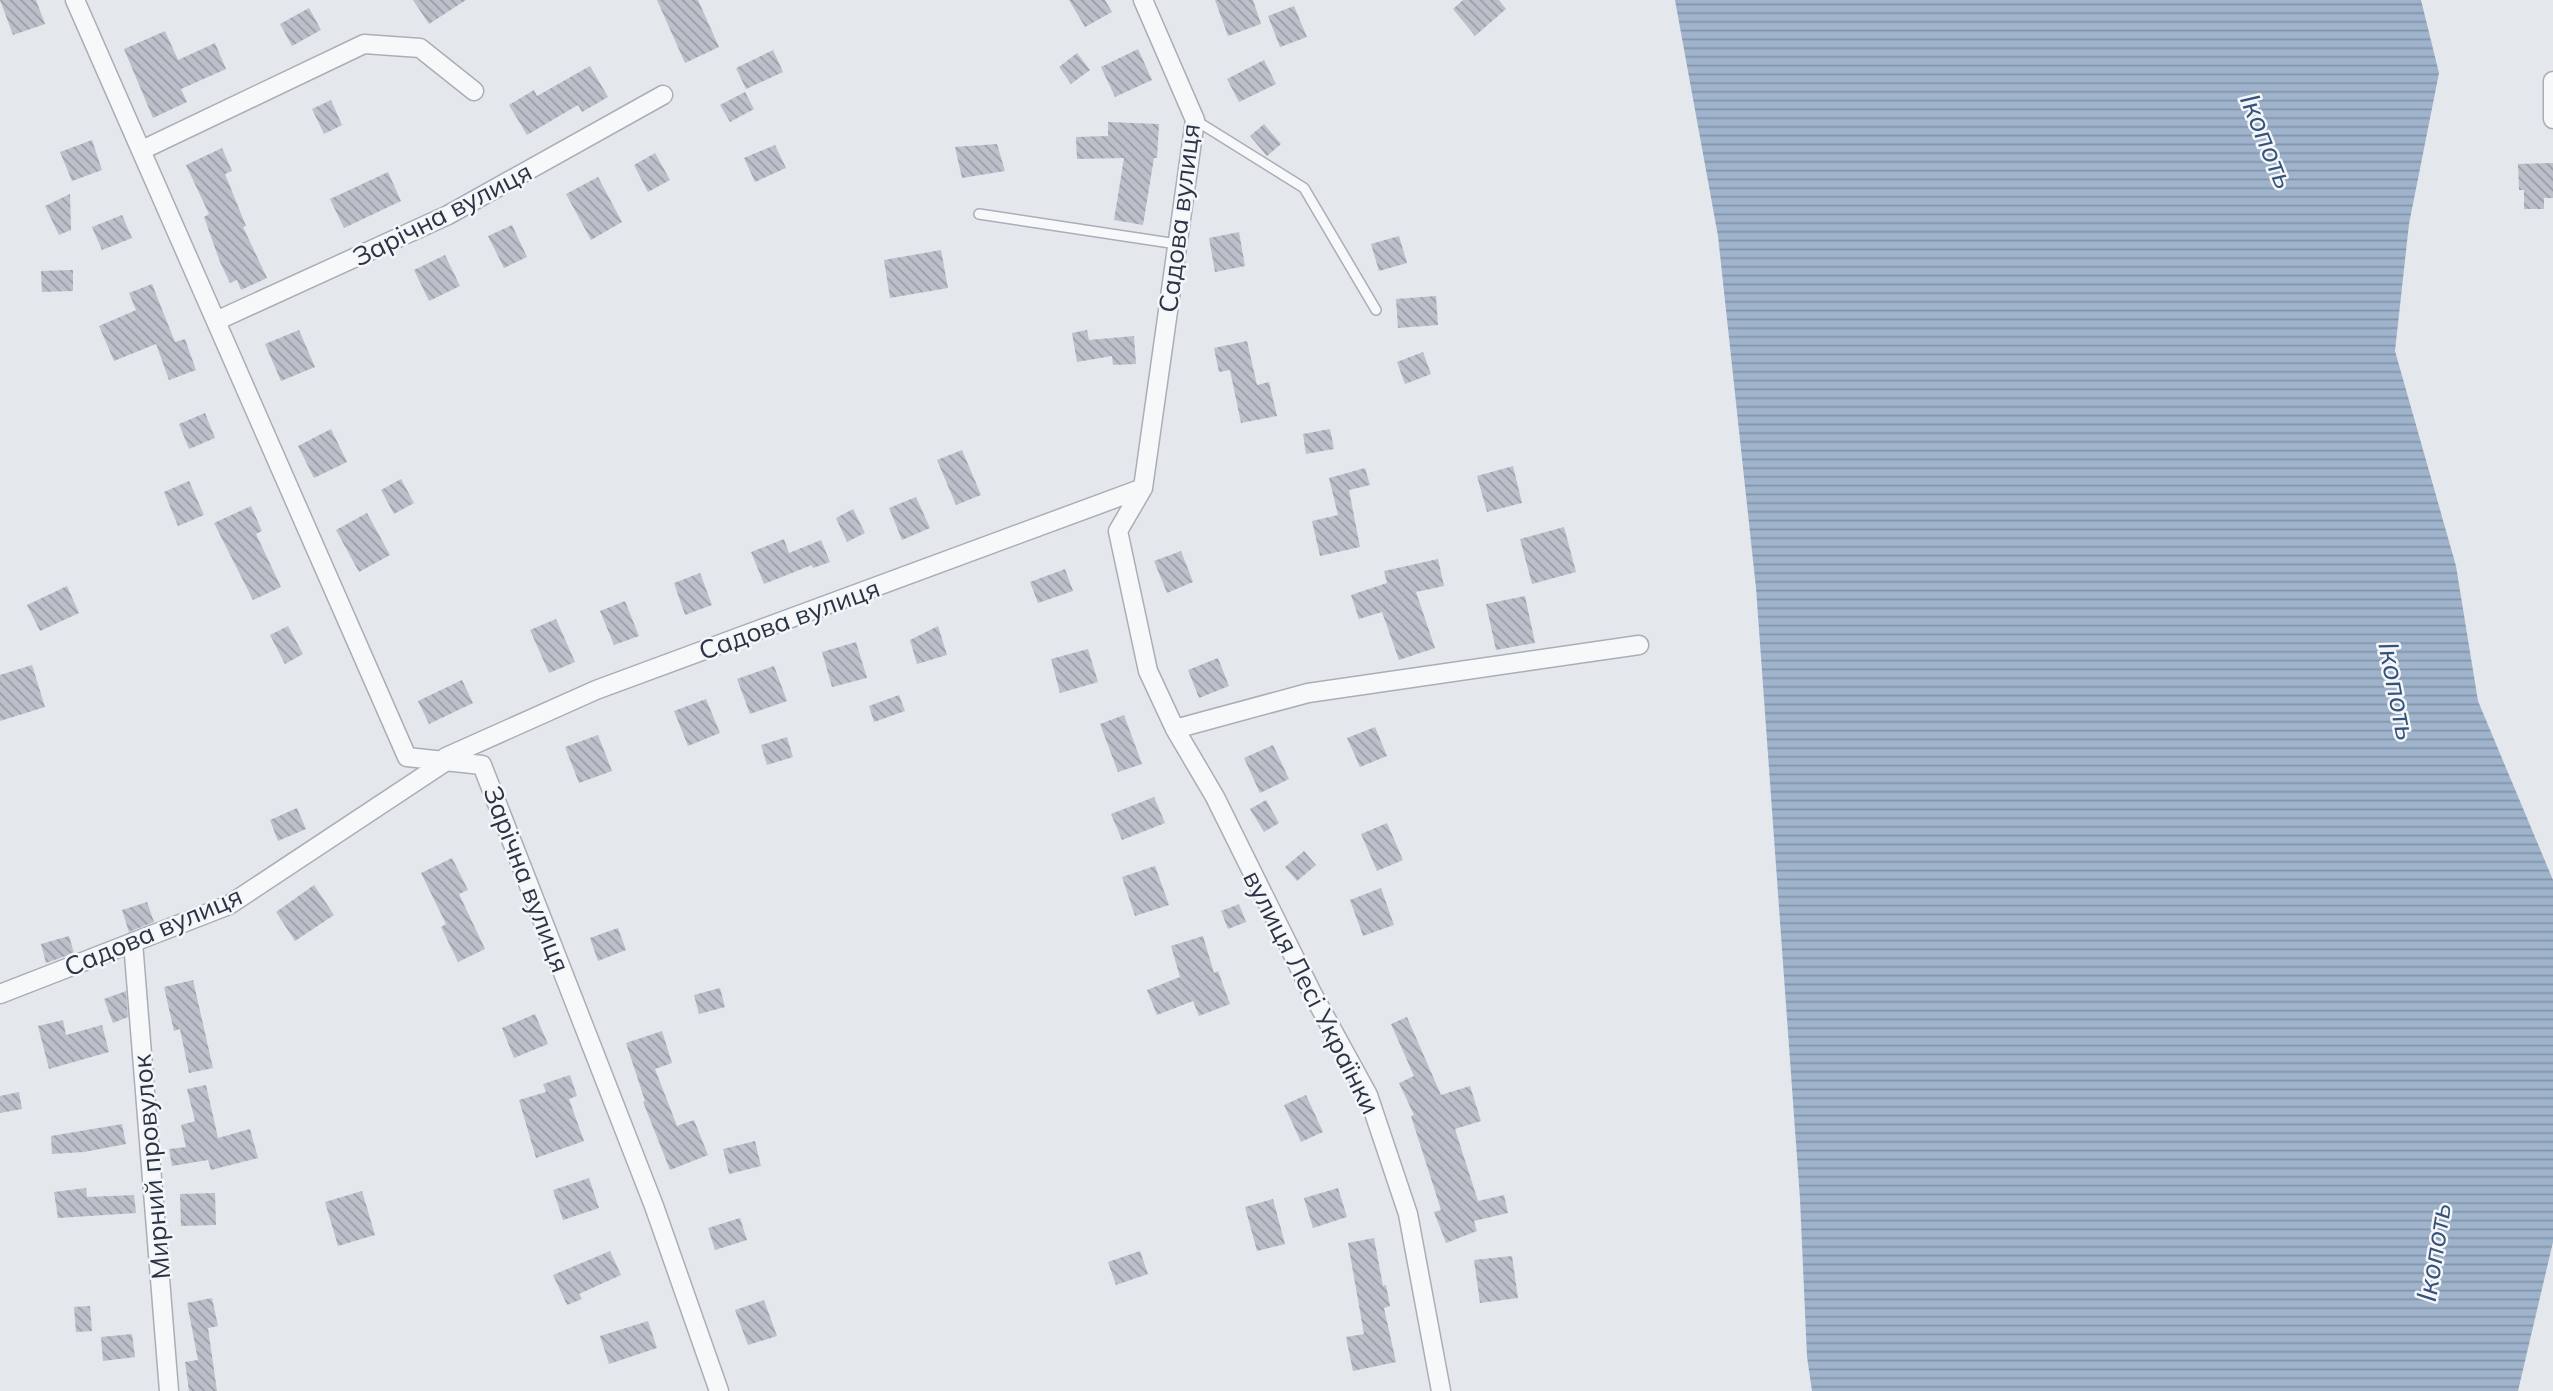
<svg xmlns="http://www.w3.org/2000/svg" width="2553" height="1391" viewBox="0 0 2553 1391" font-family="Mulish,sans-serif">
<style>
.water{fill:url(#water-rules)}
.building{fill:url(#building-back-hatch)}
.lines{fill:none;stroke-linecap:round;stroke-linejoin:round}
.service-casing{stroke:#a9aeb7;stroke-width:12}
.minor-casing{stroke:#a9aeb7;stroke-width:21}
.service{stroke:#f7f8fa;stroke-width:9}
.minor{stroke:#f7f8fa;stroke-width:18}
.labels{text-anchor:middle;dominant-baseline:central;stroke-width:5;stroke-linejoin:round;paint-order:stroke}
.street-label{font-size:26px;fill:#2b3445;stroke:#f4f6f9}
.water-label{font-size:28px;font-style:italic;fill:#34527a;stroke:#f4f6f9}
</style>
<defs>
<pattern id="water-rules" width="6" height="5" patternUnits="userSpaceOnUse" patternTransform="scale(1.75)"><rect width="6" height="5" fill="#9fb4cc"/><path d="M0 2.5h6" fill="none" stroke="#8293a7"/></pattern>
<pattern id="building-back-hatch" width="6" height="6" patternUnits="userSpaceOnUse" patternTransform="scale(1.75)"><rect width="6" height="6" fill="#bbc0ca"/><path d="M-1 5l2 2M0 0l6 6M5-1l2 2" fill="none" stroke="#989da6"/></pattern>
</defs>
<rect width="100%" height="100%" fill="#e4e7ec"/>
<!-- water -->
<path class="water" d="M 1675,0 L 2421,0 L 2439,73 L 2409,224 L 2395,351 L 2456,566 L 2478,701 L 2553,880 L 2553,1242 L 2518,1391 L 1812,1391 L 1807,1357 L 1800,1199 L 1756,588 L 1718,236 Z"/>
<!-- building -->
<path class="building" d="M 0,0 L 36,0 L 45,24 L 13,35 Z
M 413,0 L 466,0 L 429,24 Z
M 657,0 L 698,0 L 719,47 L 685,63 Z
M 1069,0 L 1105,0 L 1112,12 L 1085,27 Z
M 1215,0 L 1253,0 L 1261,24 L 1228,36 Z
M 1463,0 L 1499,0 L 1506,9 L 1475,36 L 1453,9 Z
M 1294,6 L 1307,37 L 1280,47 L 1268,16 Z
M 309,8 L 321,30 L 292,46 L 280,24 Z
M 165,31 L 178,60 L 215,43 L 226,69 L 181,89 L 187,102 L 153,118 L 124,49 Z
M 1138,49 L 1152,80 L 1115,97 L 1101,67 Z
M 773,50 L 783,72 L 746,89 L 736,68 Z
M 1077,53 L 1090,70 L 1071,84 L 1059,67 Z
M 1264,60 L 1276,84 L 1239,102 L 1227,79 Z
M 590,66 L 608,97 L 582,112 L 578,105 L 527,135 L 509,105 L 534,90 L 537,96 Z
M 745,92 L 754,109 L 730,122 L 720,105 Z
M 331,100 L 342,125 L 324,134 L 312,109 Z
M 1108,122 L 1159,124 L 1157,158 L 1154,158 L 1143,225 L 1114,220 L 1124,158 L 1077,159 L 1076,137 L 1108,136 Z
M 1264,124 L 1281,144 L 1267,156 L 1250,136 Z
M 92,140 L 102,170 L 72,181 L 60,152 Z
M 997,144 L 1005,171 L 962,178 L 955,147 Z
M 775,145 L 786,168 L 755,182 L 744,158 Z
M 222,148 L 232,171 L 225,174 L 246,226 L 243,227 L 267,278 L 241,290 L 237,280 L 230,283 L 220,262 L 204,217 L 209,214 L 186,165 Z
M 655,153 L 670,180 L 648,192 L 634,165 Z
M 2553,163 L 2553,198 L 2544,198 L 2544,209 L 2524,209 L 2524,190 L 2519,190 L 2518,164 Z
M 388,172 L 401,201 L 344,228 L 330,199 Z
M 598,177 L 622,222 L 591,240 L 566,194 Z
M 70,194 L 71,230 L 59,235 L 45,206 Z
M 122,215 L 132,238 L 102,250 L 92,227 Z
M 512,225 L 527,257 L 504,268 L 488,236 Z
M 1239,232 L 1245,266 L 1215,272 L 1209,238 Z
M 1399,236 L 1407,263 L 1379,271 L 1371,244 Z
M 941,250 L 948,288 L 890,298 L 884,260 Z
M 445,255 L 460,286 L 429,301 L 414,270 Z
M 73,270 L 73,291 L 42,292 L 41,271 Z
M 152,284 L 175,342 L 185,339 L 196,370 L 169,380 L 156,344 L 114,361 L 99,326 L 136,310 L 129,293 Z
M 1436,296 L 1438,325 L 1398,328 L 1396,299 Z
M 299,330 L 315,367 L 281,381 L 265,344 Z
M 1087,330 L 1089,340 L 1134,336 L 1136,364 L 1113,365 L 1112,356 L 1077,362 L 1072,333 Z
M 1247,341 L 1257,385 L 1269,382 L 1277,416 L 1241,423 L 1230,370 L 1219,372 L 1214,348 Z
M 1423,352 L 1431,374 L 1405,384 L 1397,362 Z
M 205,413 L 215,438 L 189,449 L 179,424 Z
M 331,429 L 347,462 L 314,478 L 298,446 Z
M 1330,429 L 1334,449 L 1306,454 L 1303,434 Z
M 962,450 L 981,495 L 956,505 L 937,460 Z
M 1513,466 L 1522,503 L 1487,512 L 1477,476 Z
M 1365,468 L 1370,485 L 1349,490 L 1360,547 L 1320,556 L 1312,521 L 1338,515 L 1329,478 Z
M 401,479 L 414,503 L 394,514 L 381,490 Z
M 189,481 L 204,515 L 178,526 L 164,492 Z
M 916,497 L 930,528 L 902,540 L 889,508 Z
M 251,506 L 262,531 L 256,534 L 281,587 L 253,600 L 214,523 Z
M 853,509 L 865,533 L 847,542 L 836,518 Z
M 367,513 L 390,555 L 359,572 L 336,530 Z
M 1564,527 L 1576,572 L 1532,584 L 1520,539 Z
M 784,539 L 789,553 L 821,540 L 830,562 L 813,568 L 812,565 L 764,584 L 751,552 Z
M 1181,551 L 1193,582 L 1167,593 L 1154,561 Z
M 1438,559 L 1444,586 L 1416,592 L 1435,648 L 1399,660 L 1382,612 L 1359,619 L 1351,595 L 1387,583 L 1384,571 Z
M 1065,569 L 1073,591 L 1038,603 L 1030,582 Z
M 700,573 L 712,605 L 685,615 L 674,583 Z
M 67,586 L 79,613 L 40,631 L 27,605 Z
M 1525,596 L 1535,643 L 1496,650 L 1486,604 Z
M 625,601 L 639,636 L 614,645 L 600,611 Z
M 556,619 L 575,662 L 549,673 L 530,630 Z
M 288,626 L 303,654 L 285,664 L 270,635 Z
M 938,626 L 947,655 L 917,664 L 910,640 Z
M 856,642 L 867,678 L 832,687 L 822,652 Z
M 1088,649 L 1098,682 L 1060,693 L 1051,659 Z
M 1218,658 L 1229,686 L 1199,698 L 1188,670 Z
M 32,665 L 45,707 L 0,721 L 0,675 Z
M 774,666 L 787,701 L 750,714 L 737,679 Z
M 462,680 L 473,703 L 429,724 L 418,701 Z
M 899,695 L 905,711 L 874,722 L 869,706 Z
M 706,699 L 720,733 L 688,746 L 674,711 Z
M 1124,715 L 1142,764 L 1118,772 L 1100,724 Z
M 1375,727 L 1387,756 L 1360,767 L 1347,738 Z
M 598,735 L 612,771 L 579,783 L 565,747 Z
M 787,737 L 793,757 L 767,765 L 761,745 Z
M 1273,745 L 1289,779 L 1260,793 L 1244,758 Z
M 1154,797 L 1165,823 L 1122,840 L 1111,814 Z
M 1266,800 L 1279,823 L 1264,832 L 1250,809 Z
M 297,808 L 306,829 L 278,841 L 270,820 Z
M 1387,823 L 1403,860 L 1377,871 L 1361,834 Z
M 1304,851 L 1316,865 L 1297,881 L 1285,867 Z
M 452,858 L 468,890 L 459,894 L 485,949 L 458,962 L 441,927 L 446,924 L 421,873 Z
M 1155,866 L 1169,905 L 1135,916 L 1122,877 Z
M 314,885 L 334,915 L 295,941 L 276,912 Z
M 1381,888 L 1394,925 L 1363,936 L 1350,900 Z
M 147,902 L 154,922 L 129,932 L 122,910 Z
M 1239,904 L 1246,922 L 1228,929 L 1221,911 Z
M 618,928 L 626,950 L 598,961 L 590,938 Z
M 69,936 L 74,953 L 46,963 L 41,944 Z
M 1203,936 L 1214,973 L 1218,971 L 1230,1004 L 1199,1016 L 1193,1001 L 1157,1015 L 1147,990 L 1180,977 L 1171,946 Z
M 193,980 L 213,1068 L 189,1073 L 180,1029 L 174,1031 L 164,987 Z
M 720,988 L 725,1007 L 699,1014 L 694,995 Z
M 126,991 L 128,1017 L 113,1023 L 104,999 Z
M 535,1014 L 548,1044 L 514,1058 L 502,1028 Z
M 1407,1017 L 1441,1095 L 1470,1086 L 1481,1121 L 1455,1129 L 1478,1201 L 1504,1195 L 1508,1213 L 1474,1221 L 1477,1231 L 1446,1243 L 1434,1212 L 1441,1210 L 1411,1116 L 1414,1115 L 1399,1083 L 1414,1076 L 1391,1024 Z
M 63,1020 L 66,1035 L 102,1025 L 109,1052 L 49,1069 L 38,1026 Z
M 662,1031 L 672,1063 L 655,1069 L 677,1126 L 694,1120 L 708,1155 L 670,1170 L 643,1102 L 645,1101 L 626,1043 Z
M 570,1075 L 577,1096 L 569,1099 L 584,1141 L 536,1158 L 519,1100 L 546,1092 L 543,1084 Z
M 206,1085 L 218,1138 L 250,1129 L 258,1158 L 211,1170 L 208,1160 L 172,1166 L 169,1149 L 186,1147 L 181,1125 L 195,1121 L 187,1089 Z
M 19,1092 L 22,1109 L 0,1113 L 0,1096 Z
M 1306,1095 L 1323,1132 L 1301,1142 L 1284,1105 Z
M 122,1124 L 126,1144 L 84,1152 L 52,1154 L 51,1136 Z
M 755,1141 L 761,1166 L 729,1174 L 723,1149 Z
M 589,1178 L 599,1208 L 563,1220 L 553,1190 Z
M 86,1188 L 87,1197 L 134,1195 L 136,1213 L 58,1218 L 54,1192 Z
M 1338,1188 L 1347,1217 L 1313,1228 L 1304,1198 Z
M 362,1191 L 375,1235 L 338,1246 L 325,1202 Z
M 215,1193 L 216,1225 L 181,1226 L 180,1194 Z
M 1273,1199 L 1285,1244 L 1257,1251 L 1245,1207 Z
M 740,1218 L 747,1240 L 715,1250 L 708,1228 Z
M 1374,1238 L 1383,1286 L 1386,1285 L 1390,1306 L 1384,1308 L 1396,1362 L 1353,1371 L 1346,1337 L 1364,1334 L 1348,1243 Z
M 610,1251 L 621,1275 L 579,1294 L 582,1299 L 567,1305 L 553,1275 Z
M 1140,1251 L 1148,1274 L 1116,1285 L 1108,1262 Z
M 1512,1256 L 1518,1298 L 1480,1303 L 1474,1260 Z
M 212,1298 L 218,1326 L 208,1328 L 217,1391 L 189,1391 L 185,1362 L 198,1360 L 187,1303 Z
M 764,1300 L 777,1336 L 748,1345 L 735,1310 Z
M 90,1306 L 92,1331 L 76,1332 L 74,1307 Z
M 648,1321 L 657,1348 L 609,1364 L 600,1336 Z
M 132,1334 L 135,1357 L 103,1361 L 101,1337 Z"/>
<g class="lines">
<!-- service casing -->
<g class="service-casing">
<path id="service" d="M 1195,120 L 1304,188 L 1376,310
M 979,214 L 1177,244"/>
</g>
<!-- minor casing -->
<g class="minor-casing">
<path id="minor" d="M 75,0 L 407,757 L 482,765 L 654,1206 L 719,1391
M 2553,81 L 2553,119
M 142,150 L 364,44 L 420,48 L 474,91
M 216,321 L 448,215 L 663,95
M 1143,488 L 1118,531 L 1148,671 L 1175,729 L 1215,797 L 1311,991 L 1368,1095 L 1408,1214 L 1441,1391
M 1175,729 L 1308,693 L 1639,645
M 133,942 L 169,1391
M 0,994 L 229,905 L 445,762 L 446,757 L 596,690 L 1143,488 L 1195,120 L 1143,0"/>
</g>
<!-- service -->
<use href="#service" class="service"/>
<!-- minor -->
<use href="#minor" class="minor"/>
</g>
<g class="labels">
<!-- street labels -->
<g class="street-label">
<text transform="translate(442 214) rotate(-27)">Зарічна вулиця</text>
<text transform="translate(1179 218) rotate(-83)">Садова вулиця</text>
<text transform="translate(789 619) rotate(-20)">Садова вулиця</text>
<text transform="translate(527 879) rotate(69)">Зарічна вулиця</text>
<text transform="translate(153 931) rotate(-23)">Садова вулиця</text>
<text transform="translate(1312 992) rotate(63)">вулиця Лесі Українки</text>
<text transform="translate(151 1167) rotate(-95)">Мирний провулок</text>
</g>
<!-- water labels -->
<g class="water-label">
<text transform="translate(2268 141) rotate(68)">Ікопоть</text>
<text transform="translate(2398 691) rotate(79)">Ікопоть</text>
<text transform="translate(2433 1252) rotate(-81)">Ікопоть</text>
</g>
</g>
</svg>
